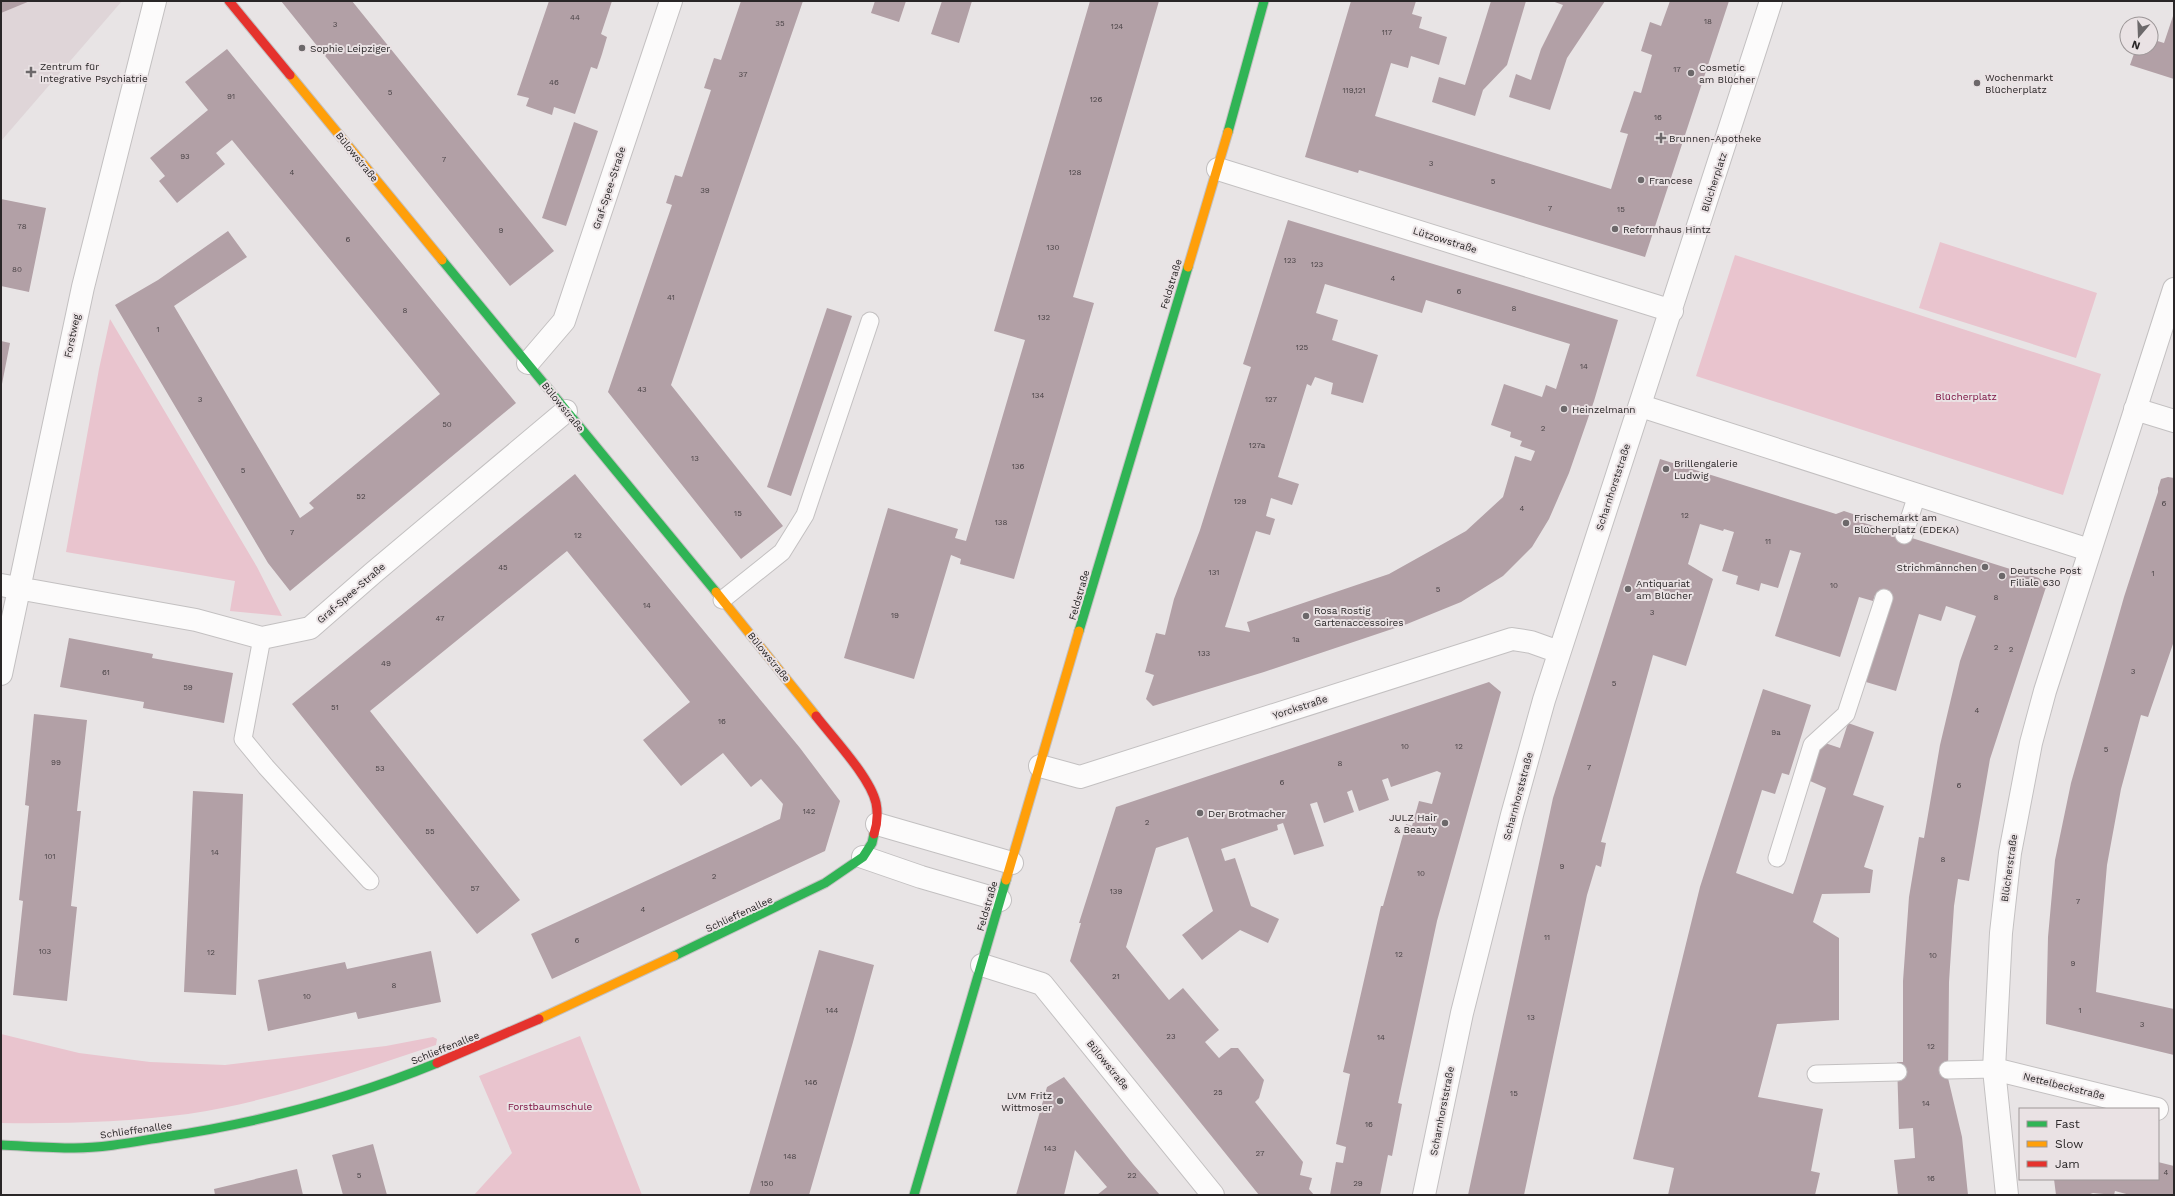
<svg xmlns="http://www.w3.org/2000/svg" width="2175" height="1196" viewBox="0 0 2175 1196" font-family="'Work Sans',sans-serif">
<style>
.built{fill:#dfd5d8}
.green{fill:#e9c4ce}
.building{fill:#b2a0a6;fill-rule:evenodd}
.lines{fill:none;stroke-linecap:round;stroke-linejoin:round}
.lane-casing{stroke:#c3c0c1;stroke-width:19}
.street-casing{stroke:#c3c0c1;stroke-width:24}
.fast-casing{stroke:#c3c0c1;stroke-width:11}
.slow-casing{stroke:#c3c0c1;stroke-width:11}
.jam-casing{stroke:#c3c0c1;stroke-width:11}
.lane{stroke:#fcfbfb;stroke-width:17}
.street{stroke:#fcfbfb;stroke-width:22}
.fast{stroke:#30b455;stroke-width:9}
.slow{stroke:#ff9f0a;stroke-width:9}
.jam{stroke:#e5322d;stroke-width:9}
.poi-dot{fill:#6c686a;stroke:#eae2e4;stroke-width:1.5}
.labels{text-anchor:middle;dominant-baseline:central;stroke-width:4;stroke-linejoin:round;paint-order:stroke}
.number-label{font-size:8px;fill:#4b4447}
.poi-label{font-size:10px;fill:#292627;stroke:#eae2e4;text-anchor:start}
.street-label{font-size:10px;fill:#292627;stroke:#eae2e4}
.park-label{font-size:10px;fill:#790c3e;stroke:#eae2e4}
</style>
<rect width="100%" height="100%" fill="#e8e4e5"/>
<!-- built -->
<path class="built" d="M 1,1 L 122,1 L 1,141 Z"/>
<!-- green -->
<path class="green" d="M 1940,242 L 2097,293 L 2076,358 L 1919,308 Z
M 1735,255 L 2101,374 L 2063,495 L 1696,376 Z
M 110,319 L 257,567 L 282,616 L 230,611 L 235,581 L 66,552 L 99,369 Z
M 1,1034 L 79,1053 L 150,1062 L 225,1065 L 386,1046 L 433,1037 L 437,1039 L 436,1045 C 355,1072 273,1101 188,1114 C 127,1122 63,1124 1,1123 Z
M 580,1036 L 642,1195 L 474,1195 L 512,1153 L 479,1076 Z"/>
<!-- building -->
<path class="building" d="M 1,1 L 30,1 L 1,13 Z
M 281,1 L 352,1 L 554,251 L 510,286 Z
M 549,1 L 612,1 L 601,34 L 607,37 L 602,54 L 597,69 L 591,67 L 575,114 L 554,107 L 552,115 L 526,106 L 529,98 L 517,95 Z
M 741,1 L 803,1 L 671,385 L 783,526 L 741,559 L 608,392 L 672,205 L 666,203 L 675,175 L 682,177 L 711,90 L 704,88 L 714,58 L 721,60 Z
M 875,1 L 906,1 L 899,22 L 871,13 Z
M 942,1 L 972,1 L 959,43 L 931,34 Z
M 1090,1 L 1159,1 L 1073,297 L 1094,303 L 1014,579 L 960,564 L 961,559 L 951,555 L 914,679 L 844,658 L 888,508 L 958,529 L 955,538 L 966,541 L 1025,340 L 994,331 Z
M 1351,1 L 1416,1 L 1412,14 L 1422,17 L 1419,28 L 1447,37 L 1439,65 L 1411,56 L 1408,68 L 1391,63 L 1375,116 L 1611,189 L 1628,134 L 1620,132 L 1634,91 L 1641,93 L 1652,55 L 1641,51 L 1650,22 L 1661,26 L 1670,1 L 1729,1 L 1645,257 L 1359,170 L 1358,173 L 1305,157 Z
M 1491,1 L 1526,1 L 1507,65 L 1483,90 L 1475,116 L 1432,102 L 1439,77 L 1465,85 Z
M 1552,1 L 1605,1 L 1567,58 L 1550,110 L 1509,97 L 1516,74 L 1531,80 L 1541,49 L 1563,5 Z
M 2174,13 L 2174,79 L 2130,65 L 2136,48 L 2151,48 L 2151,39 L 2164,43 Z
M 227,49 L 516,403 L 290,591 L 268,563 L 115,305 L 158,280 L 228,231 L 247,257 L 174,306 L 300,518 L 314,508 L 309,503 L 440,394 L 232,140 L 216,153 L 225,164 L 177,203 L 159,181 L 165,176 L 150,158 L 208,110 L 185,82 Z
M 574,122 L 598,131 L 566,226 L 542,218 Z
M 1,199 L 46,208 L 29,292 L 1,286 Z
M 1288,220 L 1618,320 L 1594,401 L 1569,473 L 1549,519 L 1532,547 L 1503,576 L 1461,602 L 1407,624 L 1264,672 L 1153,706 L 1146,699 L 1154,675 L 1145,672 L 1156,633 L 1165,635 L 1174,599 L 1200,530 L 1251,367 L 1243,364 ZM 1325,284 L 1422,313 L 1426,300 L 1570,344 L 1556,389 L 1546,385 L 1542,397 L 1504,384 L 1491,425 L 1511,432 L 1510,437 L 1522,441 L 1520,446 L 1535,451 L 1531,461 L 1515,456 L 1503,497 L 1466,531 L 1389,574 L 1247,622 L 1250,632 L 1225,627 L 1256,531 L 1270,535 L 1275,519 L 1266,516 L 1271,498 L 1292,505 L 1299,484 L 1278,477 L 1307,384 L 1311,386 L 1315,377 L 1333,383 L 1331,394 L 1363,403 L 1378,355 L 1332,340 L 1338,320 L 1316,313 Z
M 827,308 L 852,316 L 791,496 L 767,487 Z
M 1,341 L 10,343 L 2,384 L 1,383 Z
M 1660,459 L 1836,514 L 1844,511 L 1856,515 L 1861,522 L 2039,578 L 2046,587 L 1990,759 L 1969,881 L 1958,879 L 1954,906 L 1949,982 L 1948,1078 L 1962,1137 L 1968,1195 L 1898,1195 L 1894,1160 L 1915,1158 L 1913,1128 L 1899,1129 L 1897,1062 L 1903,1062 L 1903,981 L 1909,897 L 1919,837 L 1924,838 L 1940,745 L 1960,661 L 1976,616 L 1946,606 L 1941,621 L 1919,614 L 1896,691 L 1866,682 L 1891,600 L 1875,595 L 1873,601 L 1859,597 L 1840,657 L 1775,636 L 1801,553 L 1790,550 L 1778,588 L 1761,583 L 1759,591 L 1736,584 L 1738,576 L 1722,571 L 1734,532 L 1724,529 L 1723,531 L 1700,524 L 1688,564 L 1713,579 L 1686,666 L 1653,655 L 1601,842 L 1606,843 L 1601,867 L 1596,865 L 1587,895 L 1524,1195 L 1468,1195 L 1553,798 Z
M 575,474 L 800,748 L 840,801 L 825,851 L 552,979 L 531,934 L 780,819 L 783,804 L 761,779 L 751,787 L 723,753 L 681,786 L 643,740 L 690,702 L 567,551 L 370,711 L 520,900 L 477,934 L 292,704 Z
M 2168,477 L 2174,478 L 2174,641 L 2148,717 L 2141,715 L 2121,789 L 2107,865 L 2096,992 L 2174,1009 L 2174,1055 L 2046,1024 L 2048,937 L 2055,860 L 2071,783 L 2124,597 L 2158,492 L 2158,488 L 2161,479 Z
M 69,638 L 153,654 L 152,658 L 233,673 L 224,723 L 143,708 L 144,702 L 60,687 Z
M 1489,682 L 1501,692 L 1437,921 L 1402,1084 L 1398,1103 L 1402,1104 L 1392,1156 L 1388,1155 L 1380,1195 L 1330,1195 L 1336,1162 L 1343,1163 L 1346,1147 L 1336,1144 L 1350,1074 L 1343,1072 L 1381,906 L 1383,906 L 1406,824 L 1412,826 L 1419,801 L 1432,804 L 1441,773 L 1437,771 L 1391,787 L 1388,778 L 1382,780 L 1389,800 L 1359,811 L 1352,790 L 1347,792 L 1354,812 L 1324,823 L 1317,802 L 1310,804 L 1324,846 L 1294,855 L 1283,823 L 1277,825 L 1278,830 L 1221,849 L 1225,861 L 1235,858 L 1251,906 L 1279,919 L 1268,943 L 1240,930 L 1202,960 L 1182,935 L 1213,911 L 1188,837 L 1156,848 L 1126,947 L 1169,1000 L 1183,988 L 1219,1030 L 1205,1042 L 1219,1058 L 1231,1048 L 1238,1048 L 1264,1080 L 1259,1098 L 1255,1102 L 1303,1162 L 1300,1175 L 1312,1178 L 1309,1189 L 1314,1195 L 1259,1195 L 1070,961 L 1081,923 L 1079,923 L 1116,807 Z
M 1763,689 L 1811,705 L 1789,775 L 1782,773 L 1775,794 L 1762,790 L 1736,873 L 1793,894 L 1826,788 L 1810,781 L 1822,742 L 1840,748 L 1848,723 L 1874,732 L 1853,795 L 1884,806 L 1864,867 L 1873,870 L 1870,893 L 1822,894 L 1813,922 L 1839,938 L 1839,1020 L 1777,1024 L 1758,1097 L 1823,1109 L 1811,1171 L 1820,1173 L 1815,1195 L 1668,1195 L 1674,1168 L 1633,1159 L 1700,887 Z
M 34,714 L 87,720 L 77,811 L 81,811 L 71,906 L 77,907 L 67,1001 L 13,995 L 23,901 L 19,900 L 29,806 L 25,805 Z
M 193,791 L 243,794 L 236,995 L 184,992 Z
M 819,950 L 874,965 L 853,1042 L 809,1195 L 749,1195 Z
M 431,951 L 441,1002 L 358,1019 L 356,1012 L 268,1031 L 258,980 L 345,962 L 347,969 Z
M 1064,1077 L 1133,1164 L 1160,1195 L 1097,1195 L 1107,1187 L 1075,1150 L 1064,1195 L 1016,1195 L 1047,1087 Z
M 373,1144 L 387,1195 L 343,1195 L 332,1155 Z
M 2158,1162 L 2174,1166 L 2174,1195 L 2130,1195 L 2115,1191 L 2114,1195 L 2093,1193 L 2087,1195 L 2056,1195 L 2054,1179 L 2158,1179 Z
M 297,1169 L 303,1195 L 215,1195 L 214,1189 Z"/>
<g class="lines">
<!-- lane casing -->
<g class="lane-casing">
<path id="lane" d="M 1904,535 L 1917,495
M 722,600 L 782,552 L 805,515 L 870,321
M 262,638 L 243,739 L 266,767 L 370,881
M 1777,858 L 1812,745 L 1846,714 L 1884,598
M 1948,1070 L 1994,1069
M 1816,1074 L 1898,1072"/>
</g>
<!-- street casing -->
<g class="street-casing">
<path id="street" d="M 1218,169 L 1672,311
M 528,363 L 564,321 L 671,1
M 1641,406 L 2089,550
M 2135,409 L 2174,421
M 1,585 L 196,620 L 262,638 L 310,628 L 373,573 L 566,411
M 1,674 L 83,287 L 155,1
M 1040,766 L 1080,777 L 1512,639 L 1531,642 L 1559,652
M 877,824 L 1012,863
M 863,857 L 921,877 L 1000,900
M 982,965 L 1042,984 L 1213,1195
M 1994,1069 L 2157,1109
M 1424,1195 L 1462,1013 L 1512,815 L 1544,700 L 1771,1
M 2007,1195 L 1994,1069 L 2001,933 L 2010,853 L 2031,743 L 2045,691 L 2174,289"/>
</g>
<!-- fast casing -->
<g class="fast-casing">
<path id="fast" d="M 1228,132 L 1264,1
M 442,260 L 716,592
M 1079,631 L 1188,267
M 674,956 L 825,883 L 863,857 L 872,843 L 874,834
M 1,1145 C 25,1146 49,1148 74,1148 C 104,1148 134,1142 164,1137 C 258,1123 349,1099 437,1063
M 914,1195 L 1006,880"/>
</g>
<!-- slow casing -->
<g class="slow-casing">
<path id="slow" d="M 290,75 L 442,260
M 1188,267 L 1228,132
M 716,592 L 816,716
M 1006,880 L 1079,631
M 539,1019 L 674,956"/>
</g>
<!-- jam casing -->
<g class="jam-casing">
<path id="jam" d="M 229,1 L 290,75
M 816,716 C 833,738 870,777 876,803 C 878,813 877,825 874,834
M 437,1063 L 539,1019"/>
</g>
<!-- lane -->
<use href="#lane" class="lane"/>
<!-- street -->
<use href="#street" class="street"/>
<!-- fast -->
<use href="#fast" class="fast"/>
<!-- slow -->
<use href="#slow" class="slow"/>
<!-- jam -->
<use href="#jam" class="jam"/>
</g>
<!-- markers -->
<g class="poi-dot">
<circle cx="302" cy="48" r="4"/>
<path d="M29 66h4v4h4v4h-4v4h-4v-4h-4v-4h4z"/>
<circle cx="1691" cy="73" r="4"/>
<circle cx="1977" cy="83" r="4"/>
<path d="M1659 132h4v4h4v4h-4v4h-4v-4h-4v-4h4z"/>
<circle cx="1641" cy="180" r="4"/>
<circle cx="1615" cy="229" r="4"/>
<circle cx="1564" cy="409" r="4"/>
<circle cx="1666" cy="469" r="4"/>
<circle cx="1846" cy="523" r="4"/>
<circle cx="1985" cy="567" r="4"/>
<circle cx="2002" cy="576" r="4"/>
<circle cx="1628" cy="589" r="4"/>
<circle cx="1306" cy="616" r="4"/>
<circle cx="1200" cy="813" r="4"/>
<circle cx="1445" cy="823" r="4"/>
<circle cx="1060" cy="1101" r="4"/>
</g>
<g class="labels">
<!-- number labels -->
<g class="number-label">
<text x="575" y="17">44</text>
<text x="1708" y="21">18</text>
<text x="780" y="23">35</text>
<text x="335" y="24">3</text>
<text x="1117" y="26">124</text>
<text x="1387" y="32">117</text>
<text x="1677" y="69">17</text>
<text x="743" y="74">37</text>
<text x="554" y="82">46</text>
<text x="1354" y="90">119,121</text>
<text x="390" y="92">5</text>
<text x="231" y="96">91</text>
<text x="1096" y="99">126</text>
<text x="1658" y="117">16</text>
<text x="185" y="156">93</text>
<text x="444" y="159">7</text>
<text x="1431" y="163">3</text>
<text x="292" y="172">4</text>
<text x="1075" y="172">128</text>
<text x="1493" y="181">5</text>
<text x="705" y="190">39</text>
<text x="1550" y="208">7</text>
<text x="1621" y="209">15</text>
<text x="22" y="226">78</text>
<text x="501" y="230">9</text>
<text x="348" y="239">6</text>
<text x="1053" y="247">130</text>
<text x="1290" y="260">123</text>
<text x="1317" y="264">123</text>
<text x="17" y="269">80</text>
<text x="1393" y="278">4</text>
<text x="1459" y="291">6</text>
<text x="671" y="297">41</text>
<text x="1514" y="308">8</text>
<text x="405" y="310">8</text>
<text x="1044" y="317">132</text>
<text x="158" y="329">1</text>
<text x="1302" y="347">125</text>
<text x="1584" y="366">14</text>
<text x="642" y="389">43</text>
<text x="1038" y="395">134</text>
<text x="200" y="399">3</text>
<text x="1271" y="399">127</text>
<text x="447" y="424">50</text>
<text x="1543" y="428">2</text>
<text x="1257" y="445">127a</text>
<text x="695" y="458">13</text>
<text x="1018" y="466">136</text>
<text x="243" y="470">5</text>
<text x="361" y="496">52</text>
<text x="1240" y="501">129</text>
<text x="2164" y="503">6</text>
<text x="1522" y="508">4</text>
<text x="738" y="513">15</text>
<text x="1685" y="515">12</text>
<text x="1001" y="522">138</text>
<text x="292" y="532">7</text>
<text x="578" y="535">12</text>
<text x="1768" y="541">11</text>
<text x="503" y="567">45</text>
<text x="1214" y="572">131</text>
<text x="2153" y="573">1</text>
<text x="1834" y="585">10</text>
<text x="1438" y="589">5</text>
<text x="1996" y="597">8</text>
<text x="647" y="605">14</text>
<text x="1652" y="612">3</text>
<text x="895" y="615">19</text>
<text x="440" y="618">47</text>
<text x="1296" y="639">1a</text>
<text x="1996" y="647">2</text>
<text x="2011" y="649">2</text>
<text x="1204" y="653">133</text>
<text x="386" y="663">49</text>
<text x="2133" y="671">3</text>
<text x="106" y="672">61</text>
<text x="1614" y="683">5</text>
<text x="188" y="687">59</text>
<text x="335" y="707">51</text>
<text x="1977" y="710">4</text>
<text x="722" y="721">16</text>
<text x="1776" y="732">9a</text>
<text x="1405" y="746">10</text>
<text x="1459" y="746">12</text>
<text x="2106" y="749">5</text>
<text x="56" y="762">99</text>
<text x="1340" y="763">8</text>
<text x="1589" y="767">7</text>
<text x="380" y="768">53</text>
<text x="1282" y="782">6</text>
<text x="1959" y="785">6</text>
<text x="809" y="811">142</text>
<text x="1147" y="822">2</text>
<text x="430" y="831">55</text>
<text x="215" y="852">14</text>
<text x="50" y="856">101</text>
<text x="1943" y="859">8</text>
<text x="1562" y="866">9</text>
<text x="1421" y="873">10</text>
<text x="714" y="876">2</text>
<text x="475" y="888">57</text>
<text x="1116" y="891">139</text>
<text x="2078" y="901">7</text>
<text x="643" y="909">4</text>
<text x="1547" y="937">11</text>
<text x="577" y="940">6</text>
<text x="45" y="951">103</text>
<text x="211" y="952">12</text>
<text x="1399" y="954">12</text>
<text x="1933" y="955">10</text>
<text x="2073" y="963">9</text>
<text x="1116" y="976">21</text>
<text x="394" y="985">8</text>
<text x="307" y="996">10</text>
<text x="832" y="1010">144</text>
<text x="2080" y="1010">1</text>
<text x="1531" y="1017">13</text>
<text x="2142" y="1024">3</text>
<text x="1171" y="1036">23</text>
<text x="1381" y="1037">14</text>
<text x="1931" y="1046">12</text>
<text x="811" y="1082">146</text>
<text x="1218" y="1092">25</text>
<text x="1514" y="1093">15</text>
<text x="1926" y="1103">14</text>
<text x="1369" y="1124">16</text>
<text x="1050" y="1148">143</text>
<text x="1260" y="1153">27</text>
<text x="790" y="1156">148</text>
<text x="2166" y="1172">4</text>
<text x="359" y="1175">5</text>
<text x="1132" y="1175">22</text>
<text x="1931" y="1178">16</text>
<text x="767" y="1183">150</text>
<text x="1358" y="1183">29</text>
</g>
<!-- poi labels -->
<g class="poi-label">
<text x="310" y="48">Sophie Leipziger</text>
<text x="40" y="66">Zentrum für<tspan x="40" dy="12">Integrative Psychiatrie</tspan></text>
<text x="1699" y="67">Cosmetic<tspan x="1699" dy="12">am Blücher</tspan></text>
<text x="1985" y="77">Wochenmarkt<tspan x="1985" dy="12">Blücherplatz</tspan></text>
<text x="1669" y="138">Brunnen-Apotheke</text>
<text x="1649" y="180">Francese</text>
<text x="1623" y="229">Reformhaus Hintz</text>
<text x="1572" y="409">Heinzelmann</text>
<text x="1674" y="463">Brillengalerie<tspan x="1674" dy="12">Ludwig</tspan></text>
<text x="1854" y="517">Frischemarkt am<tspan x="1854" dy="12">Blücherplatz (EDEKA)</tspan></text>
<text x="1977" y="567" text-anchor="end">Strichmännchen</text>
<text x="2010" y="570">Deutsche Post<tspan x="2010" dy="12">Filiale 630</tspan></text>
<text x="1636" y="583">Antiquariat<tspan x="1636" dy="12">am Blücher</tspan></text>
<text x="1314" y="610">Rosa Rostig<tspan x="1314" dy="12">Gartenaccessoires</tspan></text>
<text x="1208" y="813">Der Brotmacher</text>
<text x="1437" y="817" text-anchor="end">JULZ Hair<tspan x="1437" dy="12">&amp; Beauty</tspan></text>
<text x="1052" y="1095" text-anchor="end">LVM Fritz<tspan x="1052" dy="12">Wittmoser</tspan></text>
</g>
<!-- street labels -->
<g class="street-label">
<text transform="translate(357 157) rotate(51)">Bülowstraße</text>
<text transform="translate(1714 182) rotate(-72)">Blücherplatz</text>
<text transform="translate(609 188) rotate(-72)">Graf-Spee-Straße</text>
<text transform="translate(1445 240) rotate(17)">Lützowstraße</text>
<text transform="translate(1171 284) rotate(-73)">Feldstraße</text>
<text transform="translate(72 336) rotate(-78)">Forstweg</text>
<text transform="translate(563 407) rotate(51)">Bülowstraße</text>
<text transform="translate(1613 487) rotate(-72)">Scharnhorststraße</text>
<text transform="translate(351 593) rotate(-41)">Graf-Spee-Straße</text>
<text transform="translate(1079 595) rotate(-74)">Feldstraße</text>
<text transform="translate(769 657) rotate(51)">Bülowstraße</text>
<text transform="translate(1300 707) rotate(-18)">Yorckstraße</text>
<text transform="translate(1518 796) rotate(-75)">Scharnhorststraße</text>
<text transform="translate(2009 868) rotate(-82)">Blücherstraße</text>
<text transform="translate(987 906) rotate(-74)">Feldstraße</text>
<text transform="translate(739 914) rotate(-25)">Schlieffenallee</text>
<text transform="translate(445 1048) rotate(-22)">Schlieffenallee</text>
<text transform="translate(1108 1065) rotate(51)">Bülowstraße</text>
<text transform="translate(2064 1086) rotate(14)">Nettelbeckstraße</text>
<text transform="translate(1442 1111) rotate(-79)">Scharnhorststraße</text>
<text transform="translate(136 1130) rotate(-8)">Schlieffenallee</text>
</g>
<!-- park labels -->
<g class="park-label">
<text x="1966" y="396">Blücherplatz</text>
<text x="550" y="1106">Forstbaumschule</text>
</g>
</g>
<!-- border -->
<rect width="2175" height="1196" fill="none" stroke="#292627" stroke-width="4"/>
<!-- legend -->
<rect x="2019" y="1108" width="140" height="72" fill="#eae2e4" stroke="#9d9798"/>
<rect x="2027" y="1121" width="20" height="6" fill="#30b455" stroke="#9d9798"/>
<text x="2055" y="1128" font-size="12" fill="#292627">Fast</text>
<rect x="2027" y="1141" width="20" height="6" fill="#ff9f0a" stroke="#9d9798"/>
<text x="2055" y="1148" font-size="12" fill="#292627">Slow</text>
<rect x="2027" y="1161" width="20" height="6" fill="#e5322d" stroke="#9d9798"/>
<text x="2055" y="1168" font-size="12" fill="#292627">Jam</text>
<!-- north arrow -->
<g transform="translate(2139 36) rotate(199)"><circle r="19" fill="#eae2e4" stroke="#9d9798"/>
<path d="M0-3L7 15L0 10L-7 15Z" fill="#6c686a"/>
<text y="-6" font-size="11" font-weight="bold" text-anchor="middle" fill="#292627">N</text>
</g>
</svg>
